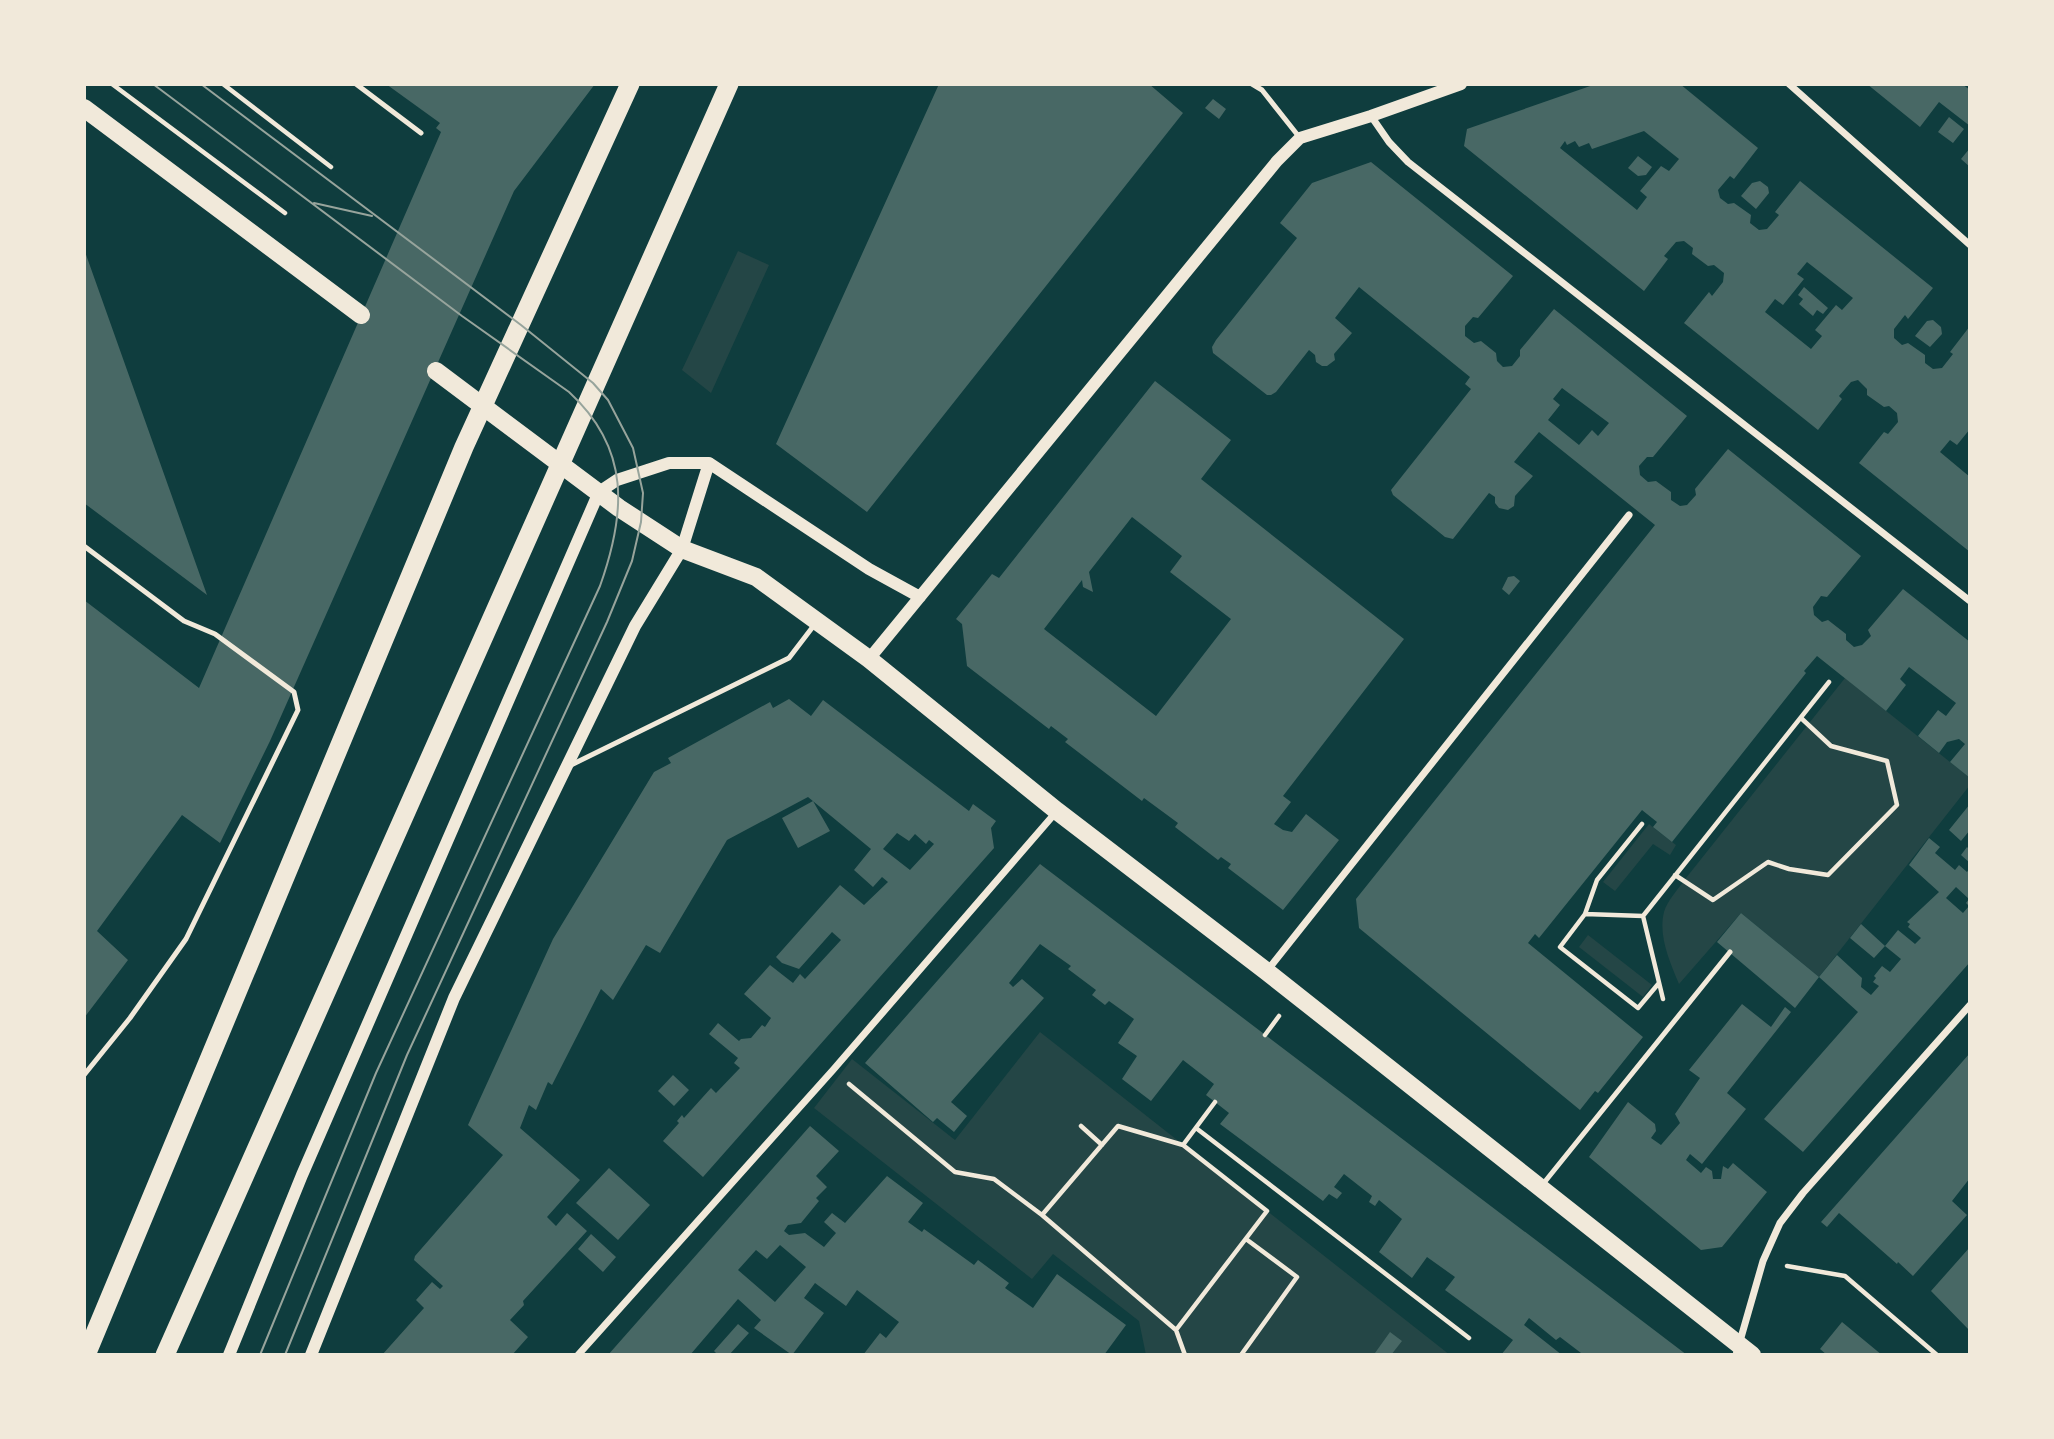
<svg xmlns="http://www.w3.org/2000/svg" width="2054" height="1439" viewBox="0 0 2054 1439" font-family="'Sofia Sans Condensed',sans-serif">
<style>
.green{fill:#244646}
.building{fill:#486865;fill-rule:evenodd}
.lines{fill:none;stroke-linecap:round;stroke-linejoin:round}
.path{stroke:#f1e9da;stroke-width:4.5}
.service{stroke:#f1e9da;stroke-width:5}
.minor{stroke:#f1e9da;stroke-width:7}
.tertiary{stroke:#f1e9da;stroke-width:12}
.primary{stroke:#f1e9da;stroke-width:18}
.trunk{stroke:#f1e9da;stroke-width:19}
.tram{stroke:#97a49c;stroke-width:2}
</style>
<rect width="100%" height="100%" fill="#0f3d3e"/>
<!-- green -->
<path class="green" d="M 738,251 L 769,265 L 711,393 L 682,370 Z
M 1845,678 L 1970,778 L 1970,785 L 1819,977 L 1741,913 L 1679,984 C 1670,962 1658,936 1664,912 C 1667,901 1679,888 1686,878 Z
M 1649,824 L 1676,845 L 1670,855 L 1653,844 L 1615,891 L 1603,882 Z
M 1588,935 L 1652,985 L 1643,997 L 1579,947 Z
M 1040,1032 L 1450,1355 L 1146,1355 L 1139,1321 L 1053,1254 L 1032,1279 L 814,1108 L 852,1059 L 955,1140 Z"/>
<!-- building -->
<path class="building" d="M 386,84 L 595,84 L 514,191 L 270,741 L 220,843 L 182,815 L 97,931 L 128,960 L 84,1018 L 84,600 L 199,688 L 441,132 L 436,128 L 440,123 Z
M 939,84 L 1149,84 L 1183,113 L 867,512 L 776,444 Z
M 1596,84 L 1680,84 L 1758,148 L 1734,179 L 1730,176 L 1718,190 L 1720,198 L 1728,204 L 1734,203 L 1751,215 L 1750,223 L 1759,230 L 1767,229 L 1779,215 L 1775,212 L 1800,181 L 1933,288 L 1908,319 L 1905,315 L 1894,329 L 1894,338 L 1902,345 L 1908,343 L 1925,355 L 1925,363 L 1933,369 L 1942,368 L 1953,354 L 1950,352 L 1970,326 L 1970,429 L 1957,445 L 1950,440 L 1940,452 L 1970,477 L 1970,552 L 1859,463 L 1884,432 L 1888,434 L 1898,422 L 1897,413 L 1889,406 L 1884,407 L 1867,395 L 1867,389 L 1858,380 L 1851,382 L 1839,396 L 1842,399 L 1818,430 L 1684,323 L 1709,292 L 1712,296 L 1723,282 L 1724,273 L 1714,265 L 1708,266 L 1692,254 L 1693,248 L 1684,241 L 1676,242 L 1664,256 L 1668,259 L 1644,291 L 1464,146 L 1467,129 ZM 1644,131 L 1679,159 L 1669,171 L 1661,166 L 1640,191 L 1647,197 L 1637,210 L 1560,148 L 1565,141 L 1567,145 L 1575,141 L 1579,147 L 1589,143 L 1592,149 ZM 1807,262 L 1853,298 L 1842,310 L 1836,305 L 1815,330 L 1822,336 L 1811,349 L 1765,312 L 1775,299 L 1783,305 L 1804,279 L 1797,274 Z
M 1867,84 L 1962,84 L 1970,90 L 1970,126 L 1939,102 L 1920,127 Z
M 1213,99 L 1226,109 L 1219,119 L 1205,108 Z
M 1949,117 L 1964,129 L 1953,143 L 1938,132 Z
M 1970,148 L 1970,167 L 1961,159 Z
M 1638,156 L 1652,167 L 1646,175 L 1638,176 L 1628,168 Z
M 1371,162 L 1513,276 L 1478,318 L 1473,317 L 1465,326 L 1465,336 L 1474,343 L 1481,341 L 1496,353 L 1497,361 L 1503,367 L 1512,366 L 1520,356 L 1520,350 L 1554,309 L 1687,416 L 1653,457 L 1647,457 L 1639,466 L 1640,475 L 1648,482 L 1656,481 L 1671,492 L 1671,500 L 1680,506 L 1687,505 L 1696,495 L 1695,489 L 1728,449 L 1861,556 L 1827,597 L 1821,596 L 1813,607 L 1814,615 L 1822,622 L 1828,620 L 1846,634 L 1846,640 L 1854,647 L 1862,645 L 1871,636 L 1868,630 L 1903,589 L 1970,642 L 1970,778 L 1950,762 L 1965,744 L 1959,739 L 1947,742 L 1939,753 L 1918,736 L 1938,710 L 1946,716 L 1956,703 L 1909,667 L 1900,679 L 1906,685 L 1886,711 L 1817,656 L 1804,671 L 1806,673 L 1672,842 L 1653,827 L 1657,822 L 1642,810 L 1539,938 L 1535,934 L 1528,943 L 1643,1037 L 1598,1093 L 1595,1091 L 1580,1110 L 1359,928 L 1356,899 L 1655,525 L 1539,432 L 1514,462 L 1533,476 L 1515,496 L 1514,506 L 1508,510 L 1499,508 L 1495,503 L 1495,497 L 1489,493 L 1453,539 L 1445,537 L 1393,495 L 1391,490 L 1471,389 L 1465,384 L 1470,377 L 1359,287 L 1335,318 L 1352,333 L 1334,354 L 1335,360 L 1327,366 L 1322,366 L 1316,362 L 1315,355 L 1309,350 L 1276,392 L 1271,395 L 1267,395 L 1213,353 L 1212,347 L 1216,340 L 1297,238 L 1280,223 L 1312,183 ZM 1562,388 L 1609,423 L 1598,436 L 1592,430 L 1579,445 L 1548,420 L 1560,405 L 1553,399 Z
M 1760,181 L 1768,187 L 1769,193 L 1756,209 L 1741,196 L 1752,183 Z
M 84,249 L 207,595 L 84,503 Z
M 1804,287 L 1828,308 L 1823,314 L 1817,310 L 1813,316 L 1799,304 L 1803,299 L 1798,295 Z
M 1933,320 L 1941,327 L 1942,334 L 1930,347 L 1915,336 L 1927,321 Z
M 1155,381 L 1231,440 L 1201,479 L 1404,639 L 1283,796 L 1291,802 L 1274,824 L 1283,830 L 1292,832 L 1306,814 L 1339,840 L 1283,910 L 1228,868 L 1231,864 L 1221,857 L 1218,860 L 1175,827 L 1178,823 L 1144,798 L 1142,801 L 1065,742 L 1068,739 L 1051,726 L 1049,729 L 967,666 L 962,624 L 956,619 L 992,574 L 999,578 ZM 1132,517 L 1182,556 L 1170,572 L 1231,619 L 1156,716 L 1044,629 L 1082,580 L 1083,587 L 1093,592 L 1089,572 Z
M 1514,576 L 1520,581 L 1509,595 L 1502,589 L 1508,577 Z
M 789,699 L 811,716 L 823,700 L 969,811 L 973,804 L 996,821 L 991,828 L 994,848 L 703,1177 L 663,1141 L 679,1123 L 677,1121 L 682,1115 L 684,1118 L 711,1088 L 716,1093 L 740,1068 L 734,1063 L 738,1058 L 709,1034 L 718,1023 L 739,1041 L 741,1039 L 751,1038 L 762,1025 L 765,1027 L 771,1018 L 744,994 L 770,965 L 793,983 L 800,974 L 805,979 L 841,940 L 832,932 L 799,969 L 782,963 L 776,957 L 840,885 L 864,905 L 888,882 L 882,877 L 873,887 L 854,870 L 871,849 L 808,797 L 727,840 L 660,953 L 646,945 L 613,1000 L 601,989 L 552,1085 L 548,1082 L 536,1110 L 529,1105 L 520,1128 L 580,1180 L 547,1217 L 556,1226 L 567,1213 L 587,1231 L 523,1301 L 524,1305 L 510,1320 L 528,1337 L 512,1355 L 382,1355 L 424,1308 L 416,1300 L 432,1282 L 440,1289 L 443,1286 L 414,1260 L 415,1256 L 503,1155 L 468,1125 L 553,939 L 654,772 L 671,763 L 668,758 L 770,702 L 773,708 ZM 897,833 L 909,841 L 915,834 L 926,844 L 929,840 L 934,844 L 910,870 L 883,849 Z
M 813,801 L 830,831 L 798,848 L 782,818 Z
M 1970,804 L 1970,830 L 1961,841 L 1949,830 Z
M 1929,838 L 1940,847 L 1935,853 L 1955,870 L 1959,865 L 1967,872 L 1970,868 L 1970,962 L 1803,1152 L 1764,1119 L 1858,1012 L 1819,977 L 1795,1008 L 1717,942 L 1741,913 L 1819,977 L 1837,955 L 1862,978 L 1861,987 L 1871,995 L 1879,986 L 1873,982 L 1876,978 L 1874,976 L 1882,966 L 1890,972 L 1901,959 L 1885,946 L 1874,958 L 1850,938 L 1861,924 L 1885,946 L 1898,930 L 1915,944 L 1921,938 L 1908,927 L 1910,924 L 1907,922 L 1939,892 L 1909,865 ZM 1956,887 L 1969,899 L 1966,903 L 1969,906 L 1963,913 L 1946,898 Z
M 1967,847 L 1970,850 L 1970,863 L 1961,855 Z
M 1040,864 L 1570,1266 L 1687,1355 L 1580,1355 L 1581,1353 L 1560,1337 L 1556,1340 L 1529,1318 L 1524,1325 L 1562,1355 L 1501,1355 L 1513,1340 L 1445,1290 L 1455,1277 L 1427,1257 L 1412,1278 L 1379,1252 L 1402,1219 L 1379,1200 L 1375,1206 L 1369,1202 L 1372,1196 L 1344,1174 L 1334,1187 L 1342,1193 L 1337,1199 L 1329,1194 L 1323,1201 L 1220,1124 L 1229,1113 L 1206,1095 L 1214,1084 L 1183,1060 L 1151,1101 L 1122,1079 L 1137,1056 L 1118,1043 L 1134,1019 L 1109,1001 L 1105,1005 L 1092,995 L 1096,990 L 1068,969 L 1071,966 L 1040,944 L 1009,983 L 1013,987 L 1022,979 L 1044,998 L 951,1102 L 967,1116 L 954,1132 L 937,1118 L 933,1122 L 865,1063 Z
M 1742,1004 L 1771,1027 L 1785,1007 L 1791,1012 L 1727,1093 L 1746,1109 L 1702,1164 L 1690,1154 L 1686,1160 L 1701,1173 L 1706,1167 L 1712,1171 L 1713,1179 L 1721,1179 L 1723,1166 L 1728,1169 L 1733,1163 L 1767,1192 L 1722,1247 L 1701,1250 L 1589,1157 L 1628,1102 L 1655,1124 L 1656,1131 L 1651,1138 L 1661,1145 L 1680,1123 L 1675,1114 L 1700,1078 L 1689,1070 Z
M 1970,1053 L 1970,1178 L 1952,1201 L 1967,1215 L 1913,1276 L 1898,1262 L 1897,1264 L 1839,1213 L 1827,1227 L 1821,1222 Z
M 673,1075 L 689,1090 L 674,1106 L 658,1091 Z
M 810,1126 L 839,1151 L 816,1176 L 827,1187 L 816,1198 L 819,1201 L 801,1223 L 788,1225 L 784,1231 L 789,1235 L 805,1233 L 824,1247 L 836,1233 L 824,1222 L 832,1213 L 845,1223 L 887,1176 L 923,1203 L 908,1222 L 922,1232 L 924,1229 L 974,1265 L 978,1260 L 1009,1283 L 1005,1288 L 1033,1308 L 1057,1274 L 1126,1325 L 1104,1355 L 863,1355 L 880,1333 L 886,1338 L 899,1322 L 857,1290 L 846,1306 L 815,1283 L 804,1298 L 824,1313 L 792,1355 L 754,1328 L 761,1320 L 738,1299 L 690,1355 L 608,1355 ZM 780,1245 L 806,1267 L 775,1302 L 738,1270 L 756,1250 L 767,1259 Z
M 609,1168 L 650,1205 L 618,1240 L 576,1203 Z
M 591,1234 L 616,1257 L 603,1272 L 578,1249 Z
M 1970,1247 L 1970,1331 L 1931,1291 Z
M 1842,1322 L 1882,1355 L 1827,1355 L 1820,1349 Z
M 738,1324 L 749,1333 L 729,1355 L 718,1355 L 714,1351 Z
M 1390,1332 L 1402,1341 L 1391,1355 L 1377,1355 L 1375,1353 Z"/>
<g class="lines">
<!-- path -->
<path class="path" d="M 112,84 L 285,213
M 223,84 L 331,167
M 1675,875 L 1713,900 L 1768,862 L 1789,869 L 1828,875 L 1897,805 L 1887,761 L 1831,746 L 1801,718
M 1585,914 L 1597,880 L 1642,824
M 1643,916 L 1585,914 L 1560,947 L 1638,1008 L 1659,983
M 1663,999 L 1643,916 L 1829,682
M 1265,1035 L 1279,1016
M 849,1084 L 955,1172 L 994,1179 L 1042,1215 L 1176,1330 L 1185,1355
M 1081,1126 L 1102,1145
M 1196,1128 L 1469,1338
M 1042,1215 L 1118,1126 L 1183,1145
M 1787,1266 L 1845,1276 L 1937,1355
M 1176,1330 L 1267,1211 L 1183,1145 L 1215,1102
M 1241,1355 L 1297,1277 L 1246,1239"/>
<!-- service -->
<path class="service" d="M 356,84 L 421,133
M 1252,84 L 1262,90 L 1300,138
M 84,546 L 184,621 L 215,634 L 294,692 L 298,710 L 186,939 L 130,1018 L 84,1075
M 569,766 L 789,658 L 815,624
M 1543,1184 L 1730,952"/>
<!-- minor -->
<path class="minor" d="M 1789,84 L 1970,245
M 1371,116 L 1389,142 L 1408,162 L 1970,601
M 1267,971 L 1629,515
M 578,1355 L 833,1070 L 1057,811
M 1736,1355 L 1763,1261 L 1780,1223 L 1803,1193 L 1970,1005"/>
<!-- tertiary -->
<path class="tertiary" d="M 869,659 L 1277,161 L 1300,138 L 1371,116 L 1461,84
M 229,1355 L 302,1175 L 599,492 L 617,480 L 669,463 L 709,463 L 869,569 L 920,597
M 311,1355 L 454,998 L 635,626 L 682,549 L 709,463"/>
<!-- primary -->
<path class="primary" d="M 84,108 L 361,315
M 436,371 L 619,508 L 682,549 L 756,577 L 869,659 L 1057,811 L 1266,971 L 1752,1355"/>
<!-- trunk -->
<path class="trunk" d="M 86,1355 L 464,447 L 630,84
M 165,1355 L 729,84"/>
<!-- tram -->
<path class="tram" d="M 153,84 L 462,316 L 569,392 C 631,449 626,513 600,586 L 376,1073 L 260,1355
M 201,84 L 521,325 L 593,383 L 608,400 L 633,448 L 643,493 L 641,522 L 632,561 L 607,622 L 407,1055 L 285,1355
M 314,203 L 372,216"/>
</g>
<!-- border -->
<rect width="2054" height="1439" fill="none" stroke="#f1e9da" stroke-width="172"/>
</svg>
